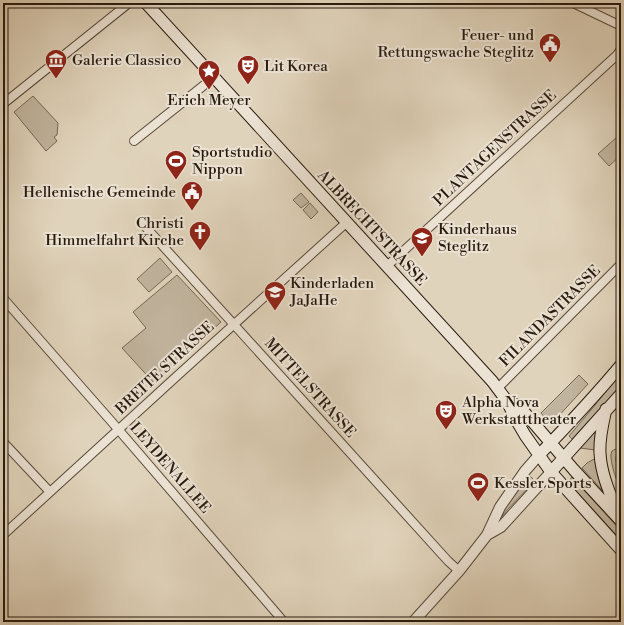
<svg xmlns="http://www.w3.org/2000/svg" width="624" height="625" viewBox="0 0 624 625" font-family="'Libre Bodoni',serif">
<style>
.green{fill:#c1b49e;stroke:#746856}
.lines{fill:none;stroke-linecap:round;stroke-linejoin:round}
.minor-casing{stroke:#564939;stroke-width:10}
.tertiary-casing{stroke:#564939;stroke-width:12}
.secondary-casing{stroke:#281b0e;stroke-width:13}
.minor{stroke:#ebe2d3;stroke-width:8}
.tertiary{stroke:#ebe2d3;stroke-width:10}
.secondary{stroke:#ebe2d3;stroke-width:11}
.labels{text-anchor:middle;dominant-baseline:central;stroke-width:4;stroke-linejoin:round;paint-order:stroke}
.poi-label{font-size:15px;fill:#281b0e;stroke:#ebe2d3;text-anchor:start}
.street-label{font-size:15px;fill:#281b0e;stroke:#ebe2d3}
</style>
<rect width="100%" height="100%" fill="#e0d3bb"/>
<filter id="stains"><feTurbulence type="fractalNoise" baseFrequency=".005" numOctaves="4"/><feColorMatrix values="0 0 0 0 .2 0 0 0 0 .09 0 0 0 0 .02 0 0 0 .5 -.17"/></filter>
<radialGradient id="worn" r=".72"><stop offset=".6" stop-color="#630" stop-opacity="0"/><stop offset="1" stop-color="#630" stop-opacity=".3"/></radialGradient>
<!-- green -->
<path class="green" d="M 33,96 L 58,123 L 57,135 L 54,137 L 57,141 L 46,151 L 14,112 Z
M 617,137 L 621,142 L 621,155 L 609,166 L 598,154 Z
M 301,193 L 309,202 L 301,208 L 293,200 Z
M 310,203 L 318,212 L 311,219 L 303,210 Z
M 160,258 L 172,272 L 149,292 L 137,279 Z
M 177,275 L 221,322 L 154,383 L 122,348 L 146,328 L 133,312 Z
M 621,373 L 621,385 L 572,439 L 569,436 L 591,410 Z
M 579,375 L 588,384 L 555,420 L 547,420 L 541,413 Z
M 595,431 L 596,431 L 595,450 L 580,448 Z
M 621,448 C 615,455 613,462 621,468 L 621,484 L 619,486 C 616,479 608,457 612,451 C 614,449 618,449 621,448 Z
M 596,458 L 603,489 L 602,490 L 582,468 L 587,463 Z
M 528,474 L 535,481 C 523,494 508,507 498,522 L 496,520 Z
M 572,477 L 621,531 L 621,540 L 568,482 Z"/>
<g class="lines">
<!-- minor casing -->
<g class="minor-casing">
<path id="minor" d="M 573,3 L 621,26
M 3,104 L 129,3
M 134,141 L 203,86 L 213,77
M 142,223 L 448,561 L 459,571
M 387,266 L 617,55 L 621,49
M 3,298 L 111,421 L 284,622
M 498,388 L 621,264
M 3,442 L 50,492
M 3,535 L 177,376 L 347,222"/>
</g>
<!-- tertiary casing -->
<g class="tertiary-casing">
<path id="tertiary" d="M 487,535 L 501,527 L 551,472
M 413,622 L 459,571 L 487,535 L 500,507 L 525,471 L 539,455"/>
</g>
<!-- secondary casing -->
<g class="secondary-casing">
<path id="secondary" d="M 146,3 L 492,381 L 507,401 L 515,418 L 525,435 L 551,472 L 621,550
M 507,401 L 519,406 L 574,470 L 621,521
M 606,409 C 603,423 599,438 600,453 C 601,475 611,496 619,516
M 539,455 C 567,426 595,396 621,365
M 551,472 L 621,394"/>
</g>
<!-- minor -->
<use href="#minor" class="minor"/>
<!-- tertiary -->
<use href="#tertiary" class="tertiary"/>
<!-- secondary -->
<use href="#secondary" class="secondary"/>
</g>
<!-- icons -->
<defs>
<g id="civic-pin" transform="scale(1.15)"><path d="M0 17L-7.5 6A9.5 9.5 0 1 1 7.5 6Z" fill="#8f2418" stroke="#ebe2d3"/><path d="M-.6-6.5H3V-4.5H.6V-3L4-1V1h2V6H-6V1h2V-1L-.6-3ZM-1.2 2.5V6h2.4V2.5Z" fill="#fff"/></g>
<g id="museum-pin" transform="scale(1.15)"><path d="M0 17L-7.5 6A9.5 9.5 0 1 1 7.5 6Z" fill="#8f2418" stroke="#ebe2d3"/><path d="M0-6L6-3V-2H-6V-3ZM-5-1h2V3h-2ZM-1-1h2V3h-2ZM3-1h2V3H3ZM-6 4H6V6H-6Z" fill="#fff"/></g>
<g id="theatre-pin" transform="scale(1.15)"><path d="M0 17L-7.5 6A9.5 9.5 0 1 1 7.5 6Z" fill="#8f2418" stroke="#ebe2d3"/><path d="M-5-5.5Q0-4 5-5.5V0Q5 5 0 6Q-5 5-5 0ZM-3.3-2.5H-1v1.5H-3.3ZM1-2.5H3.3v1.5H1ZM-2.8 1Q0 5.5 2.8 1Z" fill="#fff"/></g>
<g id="sight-pin" transform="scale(1.15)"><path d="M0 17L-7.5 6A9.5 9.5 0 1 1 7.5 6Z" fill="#8f2418" stroke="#ebe2d3"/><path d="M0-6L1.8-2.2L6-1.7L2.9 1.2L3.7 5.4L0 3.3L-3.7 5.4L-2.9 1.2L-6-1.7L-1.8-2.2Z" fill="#fff"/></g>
<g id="stadium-pin" transform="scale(1.15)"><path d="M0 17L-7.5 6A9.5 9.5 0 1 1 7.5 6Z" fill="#8f2418" stroke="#ebe2d3"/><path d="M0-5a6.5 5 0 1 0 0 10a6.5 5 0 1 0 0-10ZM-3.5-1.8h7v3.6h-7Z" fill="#fff"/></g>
<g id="church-pin" transform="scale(1.15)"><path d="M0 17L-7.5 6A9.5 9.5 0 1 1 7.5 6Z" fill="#8f2418" stroke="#ebe2d3"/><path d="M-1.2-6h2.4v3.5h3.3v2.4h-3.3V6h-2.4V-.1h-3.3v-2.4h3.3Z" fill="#fff"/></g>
<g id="school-pin" transform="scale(1.15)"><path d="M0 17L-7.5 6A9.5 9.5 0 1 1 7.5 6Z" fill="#8f2418" stroke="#ebe2d3"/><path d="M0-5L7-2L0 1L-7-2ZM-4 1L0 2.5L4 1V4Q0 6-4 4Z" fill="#fff"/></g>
</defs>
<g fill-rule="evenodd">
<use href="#civic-pin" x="550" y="44"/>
<use href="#museum-pin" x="56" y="60"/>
<use href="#theatre-pin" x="248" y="66"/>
<use href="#sight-pin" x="209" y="71"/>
<use href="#stadium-pin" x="176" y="161"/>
<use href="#civic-pin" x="192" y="192"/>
<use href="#church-pin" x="200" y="232"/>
<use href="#school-pin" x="422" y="238"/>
<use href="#school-pin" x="275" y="292"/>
<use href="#theatre-pin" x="446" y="411"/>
<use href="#stadium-pin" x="478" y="483"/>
</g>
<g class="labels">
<!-- poi labels -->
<g class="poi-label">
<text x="534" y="35" text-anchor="end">Feuer- und<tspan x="534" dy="17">Rettungswache Steglitz</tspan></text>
<text x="72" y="60">Galerie Classico</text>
<text x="264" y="66">Lit Korea</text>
<text x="209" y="100" text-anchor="middle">Erich Meyer</text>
<text x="192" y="152">Sportstudio<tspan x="192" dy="17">Nippon</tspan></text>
<text x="176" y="192" text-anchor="end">Hellenische Gemeinde</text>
<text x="184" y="223" text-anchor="end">Christi<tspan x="184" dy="17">Himmelfahrt Kirche</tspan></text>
<text x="438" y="229">Kinderhaus<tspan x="438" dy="17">Steglitz</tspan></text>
<text x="290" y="283">Kinderladen<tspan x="290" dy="17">JaJaHe</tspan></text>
<text x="462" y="402">Alpha Nova<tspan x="462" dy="17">Werkstatttheater</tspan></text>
<text x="494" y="483">Kessler Sports</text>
</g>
<!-- street labels -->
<g class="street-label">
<text transform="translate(495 148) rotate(-43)">PLANTAGENSTRASSE</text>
<text transform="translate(372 228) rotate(47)">ALBRECHTSTRASSE</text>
<text transform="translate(550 316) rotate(-45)">FILANDASTRASSE</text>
<text transform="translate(165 368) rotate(-43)">BREITE STRASSE</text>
<text transform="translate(310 388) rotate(48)">MITTELSTRASSE</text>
<text transform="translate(170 468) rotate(49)">LEYDENALLEE</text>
</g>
</g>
<!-- margin -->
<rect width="624" height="625" fill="none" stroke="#e0d3bb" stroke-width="16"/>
<rect x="4" y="4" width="616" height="617" fill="none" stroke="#281b0e" stroke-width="2"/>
<rect x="8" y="8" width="608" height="609" fill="none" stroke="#281b0e"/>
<rect width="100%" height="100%" filter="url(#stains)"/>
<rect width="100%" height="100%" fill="url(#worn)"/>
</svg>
